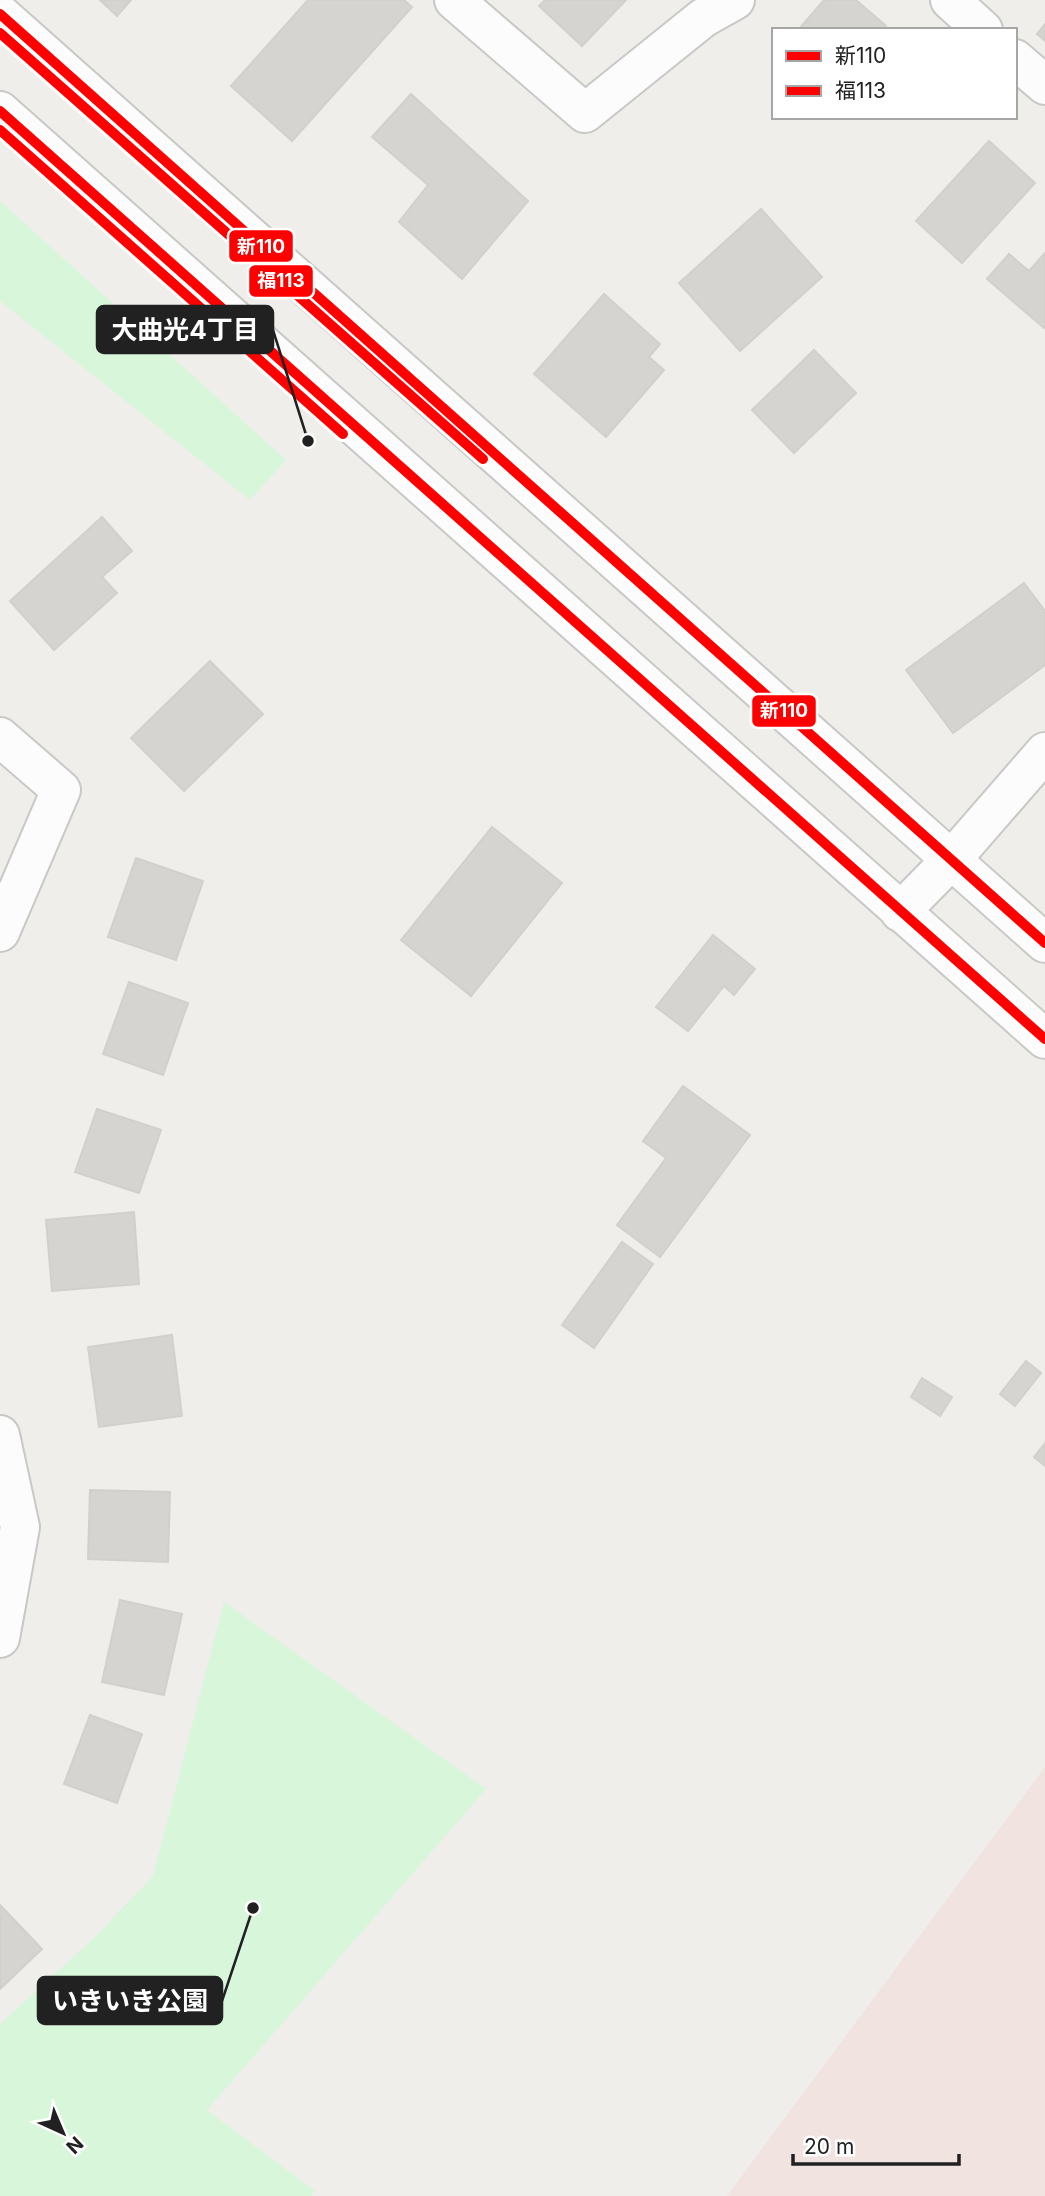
<svg xmlns="http://www.w3.org/2000/svg" width="1045" height="2196" viewBox="0 0 1045 2196" font-family="Inter,'Noto Sans JP',sans-serif">
<style>
.commercial{fill:#f1e3e0}
.park{fill:#d8f6da}
.building{fill:#d6d4d1;stroke:#d2d0cb;stroke-width:2}
.lines{fill:none;stroke-linecap:round;stroke-linejoin:round}
.minor-casing{stroke:#c8c8c6;stroke-width:42}
.tertiary-casing{stroke:#c8c8c6;stroke-width:42}
.minor{stroke:#fdfcfc;stroke-width:38}
.tertiary{stroke:#fdfcfc;stroke-width:38}
.bus-1-casing{stroke:#fff;stroke-width:16}
.bus-2-casing{stroke:#fff;stroke-width:16}
.bus-1{stroke:#f00;stroke-width:10}
.bus-2{stroke:#f00;stroke-width:10}
.leader{fill:none;stroke:#212121;stroke-width:2.5}
.callout-dot{fill:#212121;stroke:#fff;stroke-width:2.5}
.callout{fill:#212121;stroke:#212121;stroke-width:2.5}
.callout-label{font-size:26px;text-anchor:middle;font-weight:bold;fill:#fff}
.line-badge{stroke:#fff;stroke-width:2.5}
.badge-label{font-size:19px;text-anchor:middle;font-weight:bold;fill:#fff}
</style>
<rect width="100%" height="100%" fill="#efeeea"/>
<!-- commercial -->
<path class="commercial" d="M 1045,1767 L 1045,2196 L 727,2196 Z"/>
<!-- park -->
<path class="park" d="M 0,201 L 286,460 L 250,500 L 0,301 Z
M 224,1602 L 486,1789 L 207,2110 L 315,2191 L 311,2196 L 0,2196 L 0,2024 L 93,1939 L 153,1876 Z"/>
<!-- building -->
<path class="building" d="M 100,0 L 131,0 L 117,16 Z
M 308,0 L 404,0 L 412,7 L 292,141 L 231,86 Z
M 545,0 L 626,0 L 582,46 L 539,6 Z
M 824,0 L 856,0 L 886,26 L 883,30 L 798,30 Z
M 1045,24 L 1045,41 L 1037,34 Z
M 411,94 L 528,201 L 462,279 L 399,222 L 428,185 L 372,137 Z
M 989,141 L 1035,183 L 962,263 L 916,221 Z
M 761,209 L 822,277 L 740,351 L 679,283 Z
M 1045,253 L 1045,327 L 1044,328 L 987,279 L 1009,254 L 1029,271 Z
M 604,294 L 660,344 L 649,357 L 664,370 L 606,437 L 534,374 Z
M 814,350 L 856,393 L 794,453 L 752,410 Z
M 102,517 L 132,551 L 102,577 L 117,593 L 54,650 L 10,601 Z
M 1024,583 L 1045,611 L 1045,665 L 953,733 L 906,670 Z
M 210,661 L 263,714 L 184,791 L 131,738 Z
M 492,827 L 562,883 L 471,996 L 401,940 Z
M 136,858 L 203,881 L 176,960 L 108,937 Z
M 713,935 L 755,969 L 734,995 L 724,986 L 688,1031 L 656,1007 Z
M 129,982 L 188,1003 L 163,1075 L 103,1054 Z
M 683,1086 L 750,1135 L 660,1257 L 617,1225 L 666,1158 L 643,1141 Z
M 97,1109 L 161,1130 L 139,1193 L 75,1172 Z
M 134,1212 L 139,1284 L 52,1291 L 46,1220 Z
M 622,1242 L 653,1264 L 594,1348 L 562,1325 Z
M 172,1335 L 182,1416 L 99,1427 L 88,1347 Z
M 1026,1361 L 1041,1373 L 1015,1406 L 1000,1394 Z
M 922,1378 L 952,1397 L 940,1416 L 911,1397 Z
M 1045,1443 L 1045,1466 L 1034,1457 Z
M 90,1490 L 170,1492 L 168,1562 L 88,1559 Z
M 120,1600 L 182,1614 L 164,1695 L 102,1682 Z
M 90,1715 L 142,1734 L 117,1803 L 64,1784 Z
M 0,1905 L 42,1949 L 0,1989 Z"/>
<g class="lines">
<!-- minor casing -->
<g class="minor-casing">
<path id="minor" d="M 454,0 L 585,113 L 703,18 L 735,0
M 950,0 L 983,30
M 1015,59 L 1045,85
M 0,737 L 61,790 L 0,932
M 900,912 L 952,859 L 1045,752
M 0,1435 L 20,1527 L 0,1638"/>
</g>
<!-- tertiary casing -->
<g class="tertiary-casing">
<path id="tertiary" d="M 0,14 L 1045,943
M 0,111 L 1045,1039"/>
</g>
<!-- minor -->
<use href="#minor" class="minor"/>
<!-- tertiary -->
<use href="#tertiary" class="tertiary"/>
<!-- bus-1 casing -->
<g class="bus-1-casing">
<path id="bus-1" d="M 0,14 L 1045,943
M 0,111 L 1045,1039"/>
</g>
<!-- bus-2 casing -->
<g class="bus-2-casing">
<path id="bus-2" d="M 0,33 L 483,459
M 0,130 L 343,434"/>
</g>
<!-- bus-1 -->
<use href="#bus-1" class="bus-1"/>
<!-- bus-2 -->
<use href="#bus-2" class="bus-2"/>
</g>
<!-- callouts -->
<path class="leader" d="M308 441L273 330M253 1908L222 2001"/>
<g class="callout-dot">
<circle cx="308" cy="441" r="7"/>
<circle cx="253" cy="1908" r="7"/>
</g>
<g class="callout">
<rect x="97" y="306" width="176" height="47" rx="7"/>
<rect x="38" y="1977" width="184" height="47" rx="7"/>
</g>
<g class="callout-label">
<text x="185" y="339">大曲光4丁目</text>
<text x="130" y="2010">いきいき公園</text>
</g>
<g class="line-badge">
<rect x="228" y="229" width="66" height="34" rx="7" fill="#f00"/>
<rect x="248" y="264" width="66" height="34" rx="7" fill="#f00"/>
<rect x="751" y="694" width="66" height="34" rx="7" fill="#f00"/>
</g>
<g class="badge-label">
<text x="261" y="253">新110</text>
<text x="281" y="287">福113</text>
<text x="784" y="717">新110</text>
</g>
<!-- legend -->
<rect x="772" y="28" width="245" height="91" fill="#ffffff" stroke="#a6a6a6" stroke-width="2"/>
<rect x="786" y="51" width="35" height="10" fill="#ff0000" stroke="#a6a6a6" stroke-width="2"/>
<text x="835" y="63" font-size="21" fill="#212121">新110</text>
<rect x="786" y="86" width="35" height="10" fill="#ff0000" stroke="#a6a6a6" stroke-width="2"/>
<text x="835" y="98" font-size="21" fill="#212121">福113</text>
<!-- north arrow -->
<g transform="translate(63 2133) rotate(136)" stroke="#ffffff" stroke-width="5" paint-order="stroke">
<path d="M0-5L12 26L0 18L-12 26Z" fill="#212121"/>
<text y="-10" font-size="19" font-weight="bold" text-anchor="middle" fill="#212121">N</text>
</g>
<!-- scale -->
<path d="M793 2154v10h166v-10" fill="none" stroke="#212121" stroke-width="3.5"/>
<text x="804" y="2154" font-size="21" fill="#212121" stroke="#ffffff" stroke-width="5" paint-order="stroke">20 m</text>
</svg>
